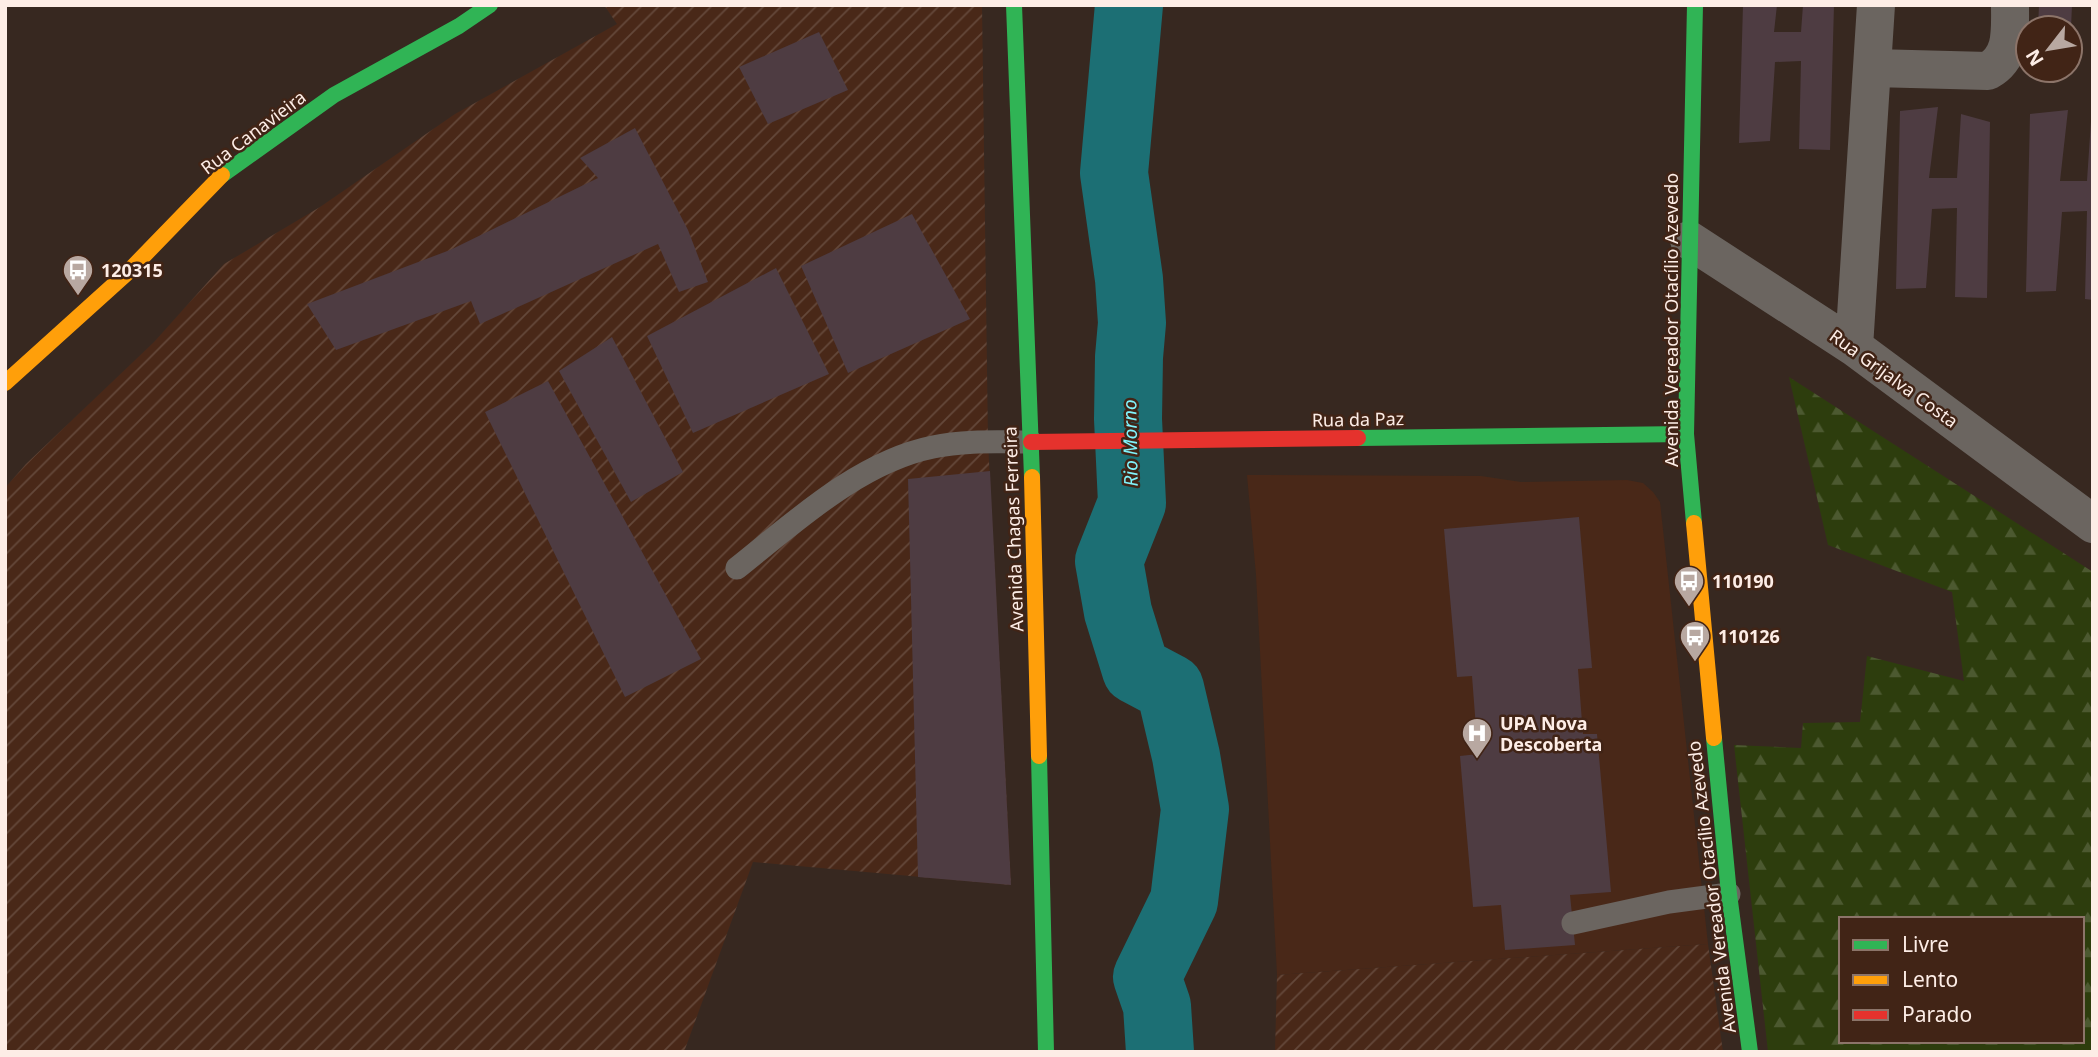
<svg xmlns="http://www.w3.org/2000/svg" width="2098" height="1057" viewBox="0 0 2098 1057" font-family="'Noto Sans',sans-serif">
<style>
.built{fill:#492818}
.industrial{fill:url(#industrial-furrows)}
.forest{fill:url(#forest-firs);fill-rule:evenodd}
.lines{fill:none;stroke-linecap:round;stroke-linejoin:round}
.river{stroke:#1c6f74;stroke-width:68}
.building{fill:#4e3c42}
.lane{stroke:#6b6560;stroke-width:23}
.street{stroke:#6b6560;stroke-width:38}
.fast{stroke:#30b455;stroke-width:16}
.slow{stroke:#ff9f0a;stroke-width:16}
.jam{stroke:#e5322d;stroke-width:16}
.labels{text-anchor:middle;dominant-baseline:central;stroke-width:5;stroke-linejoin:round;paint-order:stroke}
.street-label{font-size:18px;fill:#fdede6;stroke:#412416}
.poi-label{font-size:18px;font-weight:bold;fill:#fdede6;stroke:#412416;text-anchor:start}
.water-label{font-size:19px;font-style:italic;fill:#81f5fd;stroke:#412416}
</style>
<defs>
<pattern id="industrial-furrows" width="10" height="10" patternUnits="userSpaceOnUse" patternTransform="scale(1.75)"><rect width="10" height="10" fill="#492818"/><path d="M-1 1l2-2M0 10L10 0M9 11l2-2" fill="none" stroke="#64483a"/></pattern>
<pattern id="forest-firs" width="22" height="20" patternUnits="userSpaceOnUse" patternTransform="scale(1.75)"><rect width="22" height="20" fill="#2d3d0d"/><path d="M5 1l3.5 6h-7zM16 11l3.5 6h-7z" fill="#4c5930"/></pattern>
</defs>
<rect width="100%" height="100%" fill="#372820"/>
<!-- built -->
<path class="built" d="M 1247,475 L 1481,476 L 1521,482 L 1627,480 L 1643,483 L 1653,492 L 1660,502 L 1708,944 L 1277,975 L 1256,575 Z"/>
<!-- industrial -->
<path class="industrial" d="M 604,5 L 982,5 L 988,442 L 1011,885 L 753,862 L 684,1052 L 5,1052 L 5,488 L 26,464 L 154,342 L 224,264 L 320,207 L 455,114 L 617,24 Z
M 1708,944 L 1723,1052 L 1275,1052 L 1277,975 Z"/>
<!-- forest -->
<path class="forest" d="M 1789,377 L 2093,572 L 2093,1052 L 1768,1052 L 1734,745 L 1801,748 L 1803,723 L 1860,722 L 1867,656 L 1964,681 L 1952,592 L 1828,545 ZM 1841,919 L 2082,919 L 2082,1041 L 1841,1041 Z"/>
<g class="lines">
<!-- river -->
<path class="river" d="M 1129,5 L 1114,173 L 1129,279 L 1132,323 L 1129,357 L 1128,419 L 1132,503 L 1109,561 L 1118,612 L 1136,670 L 1170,688 L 1186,756 L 1195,809 L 1184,901 L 1147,977 L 1157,1006 L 1160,1052"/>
</g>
<!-- building -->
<path class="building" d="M 1743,5 L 1777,5 L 1774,32 L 1801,32 L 1803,5 L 1834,5 L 1830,150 L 1799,149 L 1801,61 L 1775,62 L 1770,141 L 1739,143 Z
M 2039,5 L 2072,5 L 2071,28 L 2038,28 Z
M 819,32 L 848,90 L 768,124 L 739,67 Z
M 2037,70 L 2068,70 L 2067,78 L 2037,79 Z
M 1938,107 L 1929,178 L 1957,178 L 1961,114 L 1990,122 L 1987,298 L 1955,297 L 1957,208 L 1932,209 L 1926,288 L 1896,289 L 1900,111 Z
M 2068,110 L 2060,181 L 2087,181 L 2091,121 L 2093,121 L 2093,300 L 2085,299 L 2087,211 L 2062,212 L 2056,291 L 2026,292 L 2030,114 Z
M 635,128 L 688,230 L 708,282 L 679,292 L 658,244 L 480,324 L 471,301 L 336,350 L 307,304 L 450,250 L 598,178 L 580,158 Z
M 912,214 L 970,319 L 848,373 L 801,266 Z
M 776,268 L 829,374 L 693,433 L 647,336 Z
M 612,337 L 683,472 L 631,502 L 559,371 Z
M 548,381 L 701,659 L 625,697 L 485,412 Z
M 990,471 L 1011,885 L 918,877 L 908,479 Z
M 1579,517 L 1592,668 L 1578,669 L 1582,722 L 1583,734 L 1597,734 L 1611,892 L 1570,895 L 1575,945 L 1505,950 L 1501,905 L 1473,907 L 1460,756 L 1478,754 L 1472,676 L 1457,677 L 1444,529 Z"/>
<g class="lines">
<!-- lane -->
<path class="lane" d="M 737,568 C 795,522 859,462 933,447 C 965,440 999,442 1031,442
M 1573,923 L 1669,902 L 1729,894"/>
<!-- street -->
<path class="street" d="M 1873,68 L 1988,71 C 2013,57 2010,31 2010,5
M 1689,240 L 1854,347 L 2093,524
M 1854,347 L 1876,5"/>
<!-- fast -->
<path class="fast" d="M 1014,5 L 1032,477
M 222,175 L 334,95 L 459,26 L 490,5
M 1358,438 L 1686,434
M 1694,523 L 1686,434 L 1695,5
M 1714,738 L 1729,894 L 1750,1052
M 1039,756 L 1046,1052"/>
<!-- slow -->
<path class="slow" d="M 5,383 L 127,273 L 222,175
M 1032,477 L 1039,756
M 1694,523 L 1714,738"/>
<!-- jam -->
<path class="jam" d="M 1031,442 L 1358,438"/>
</g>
<!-- icons -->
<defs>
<g id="bus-pin" transform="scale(1.575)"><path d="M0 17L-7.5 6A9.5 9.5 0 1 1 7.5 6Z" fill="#b8a8a1" stroke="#412416"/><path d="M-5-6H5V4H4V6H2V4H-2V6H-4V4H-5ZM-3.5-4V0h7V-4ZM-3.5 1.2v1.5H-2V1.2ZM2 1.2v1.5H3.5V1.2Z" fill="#fff"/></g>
<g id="hospital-pin" transform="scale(1.575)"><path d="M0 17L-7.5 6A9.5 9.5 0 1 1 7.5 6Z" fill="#b8a8a1" stroke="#412416"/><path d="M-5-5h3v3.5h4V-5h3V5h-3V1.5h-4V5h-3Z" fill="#fff"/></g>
</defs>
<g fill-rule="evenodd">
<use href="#bus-pin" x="78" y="270"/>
<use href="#bus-pin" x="1689" y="581"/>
<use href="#bus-pin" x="1695" y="636"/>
<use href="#hospital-pin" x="1477" y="733"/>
</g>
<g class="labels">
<!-- street labels -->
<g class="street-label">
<text transform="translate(253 132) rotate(-37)">Rua Canavieira</text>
<text transform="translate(1671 320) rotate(-90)">Avenida Vereador Otacílio Azevedo</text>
<text transform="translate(1894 378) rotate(36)">Rua Grijalva Costa</text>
<text transform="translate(1358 419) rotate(-1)">Rua da Paz</text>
<text transform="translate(1013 529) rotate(-92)">Avenida Chagas Ferreira</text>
<text transform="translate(1711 887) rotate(-97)">Avenida Vereador Otacílio Azevedo</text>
</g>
<!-- poi labels -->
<g class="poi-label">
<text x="101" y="270">120315</text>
<text x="1712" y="581">110190</text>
<text x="1718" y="636">110126</text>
<text x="1500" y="723">UPA Nova<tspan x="1500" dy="21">Descoberta</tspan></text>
</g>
<!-- water labels -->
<g class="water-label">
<text transform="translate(1130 443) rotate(-91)">Rio Morno</text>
</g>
</g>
<!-- border -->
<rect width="2098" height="1057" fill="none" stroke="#fdede6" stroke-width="14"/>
<!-- legend -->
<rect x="1839" y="917" width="245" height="126" fill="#412416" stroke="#8c7469" stroke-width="2"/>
<rect x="1853" y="940" width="35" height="10" fill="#30b455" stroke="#8c7469" stroke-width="2"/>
<text x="1902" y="952" font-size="21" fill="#fdede6">Livre</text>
<rect x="1853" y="975" width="35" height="10" fill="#ff9f0a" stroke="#8c7469" stroke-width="2"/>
<text x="1902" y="987" font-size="21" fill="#fdede6">Lento</text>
<rect x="1853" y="1010" width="35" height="10" fill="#e5322d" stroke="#8c7469" stroke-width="2"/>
<text x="1902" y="1022" font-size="21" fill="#fdede6">Parado</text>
<!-- north arrow -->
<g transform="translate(2049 49) rotate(239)"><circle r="33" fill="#412416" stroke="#8c7469" stroke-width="2"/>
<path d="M0-5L12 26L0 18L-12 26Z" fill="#b8a8a1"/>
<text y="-10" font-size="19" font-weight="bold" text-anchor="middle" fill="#fdede6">N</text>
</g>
</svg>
